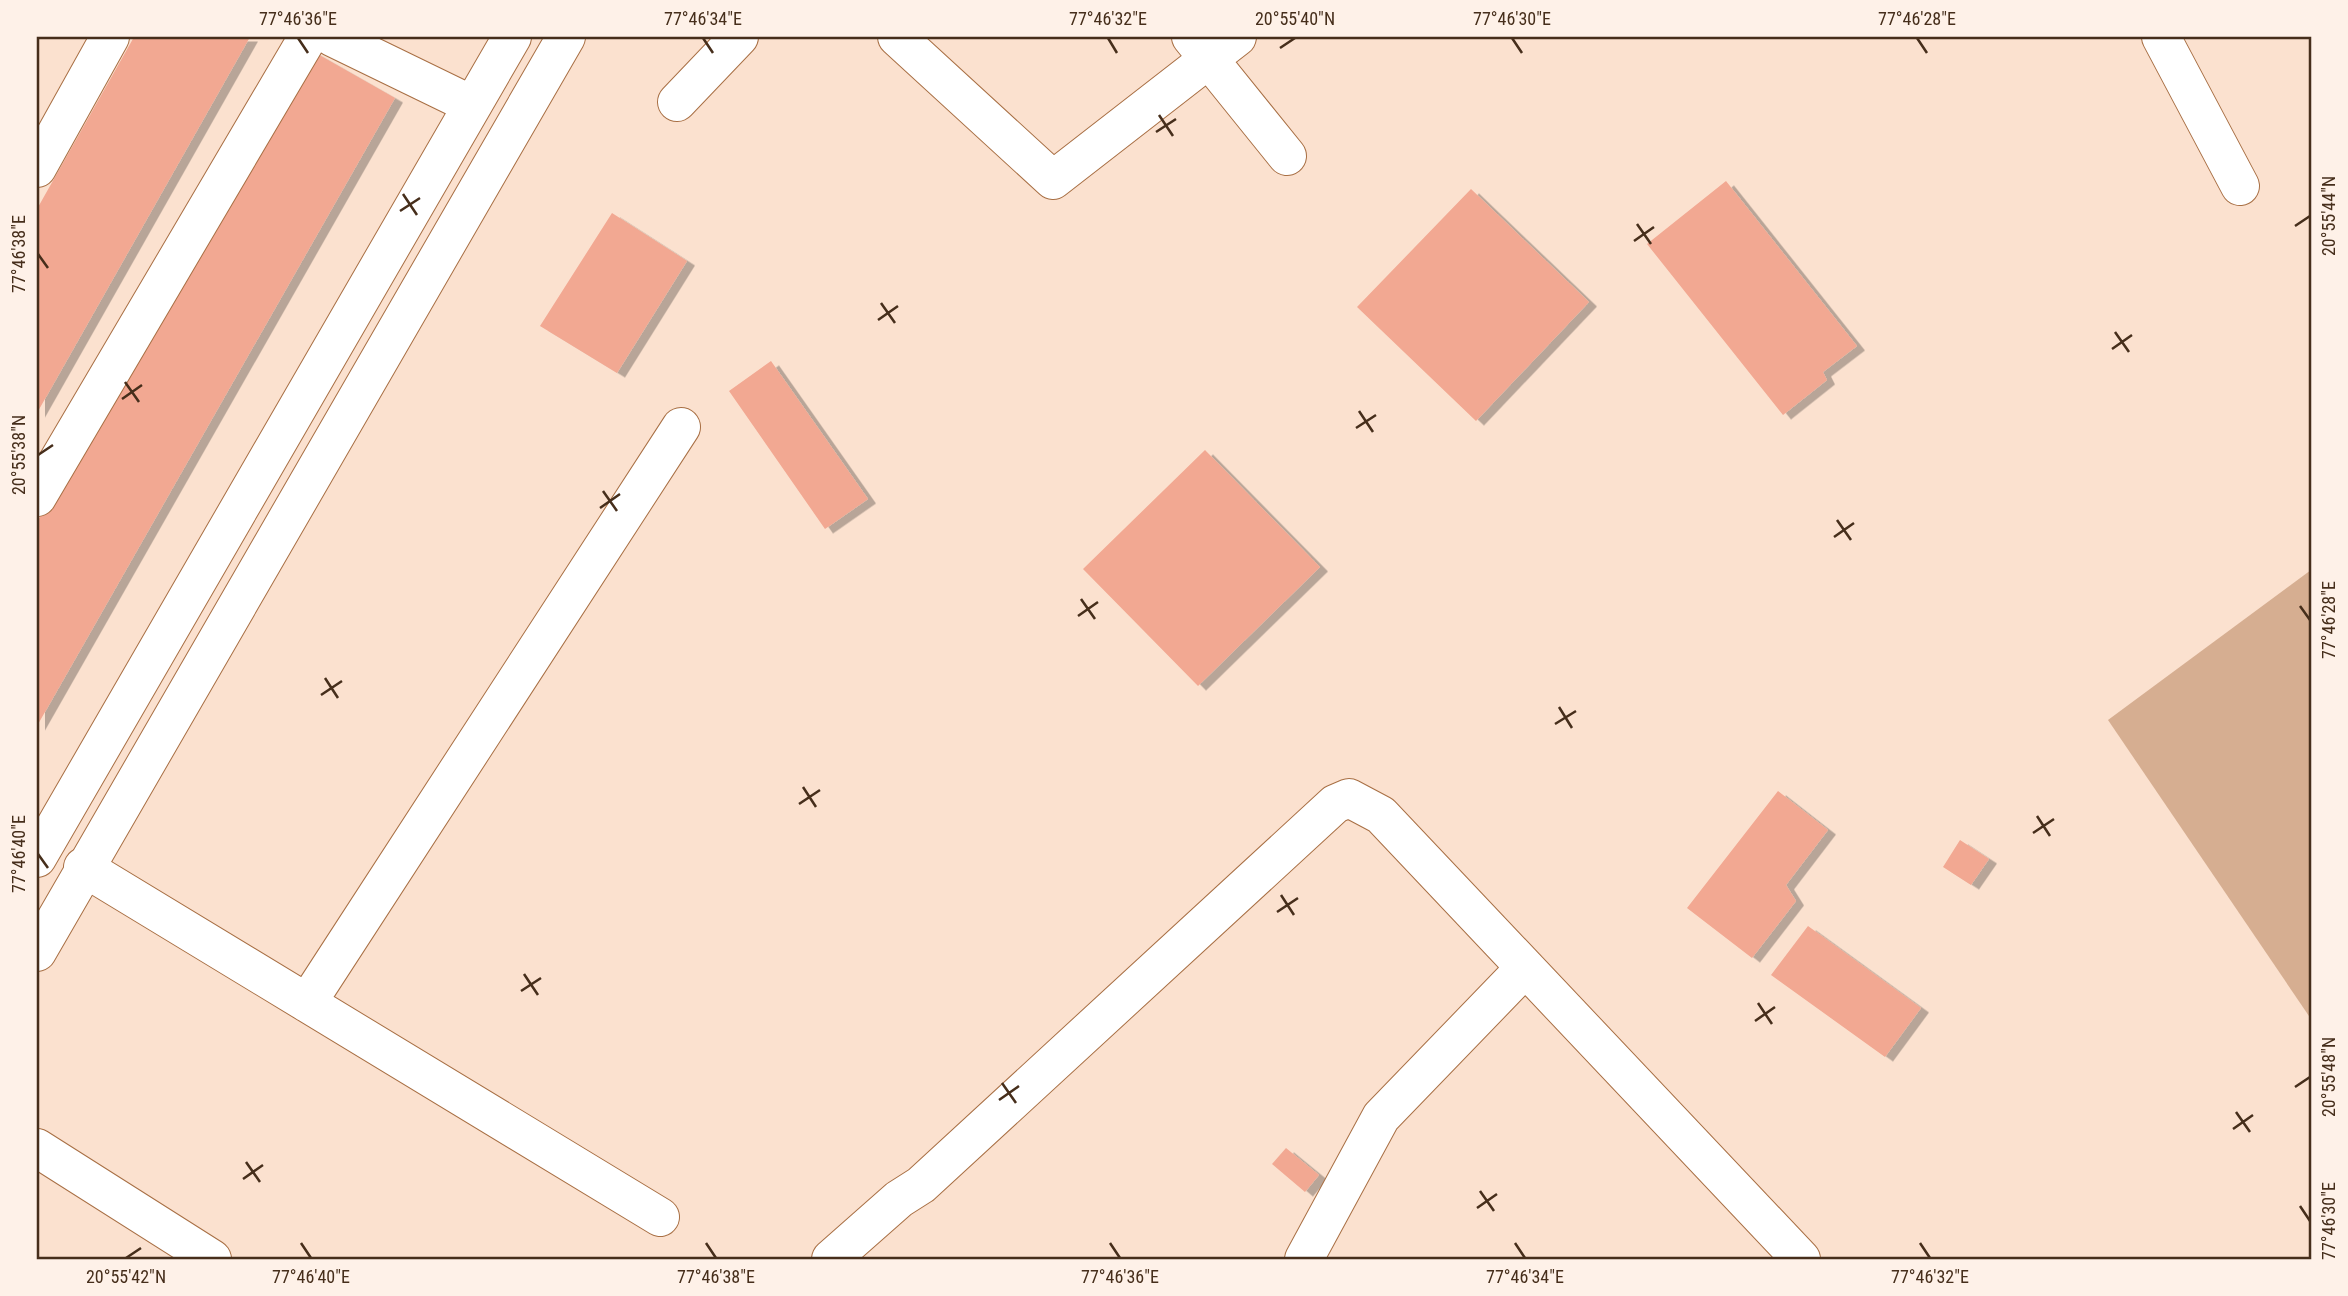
<svg xmlns="http://www.w3.org/2000/svg" width="2348" height="1296" viewBox="0 0 2348 1296" font-family="'Roboto Condensed',sans-serif">
<style>
.green{fill:#d6ae91}
.building{fill:#f2a892;filter:url(#shadow)}
.lines{fill:none;stroke-linecap:round;stroke-linejoin:round}
.minor-casing{stroke:#a86f44;stroke-width:40}
.major-casing{stroke:#a86f44;stroke-width:40}
.minor{stroke:#fff;stroke-width:38}
.major{stroke:#fff;stroke-width:38}
.ticks{fill:none;stroke:#462e1b;stroke-width:2.5}
.neatline{fill:none;stroke:#462e1b;stroke-width:2.5}
.ticks-label{font-size:18px;text-anchor:middle;fill:#462e1b}
</style>
<defs>
<filter id="shadow"><feDropShadow dx="8" dy="4.5" stdDeviation="0" flood-color="#0004"/></filter>
</defs>
<rect width="100%" height="100%" fill="#fbe1cf"/>
<!-- green -->
<path class="green" d="M 2311,570 L 2311,1019 L 2108,720 Z"/>
<!-- building -->
<path class="building" d="M 134,37 L 250,37 L 37,413 L 37,209 Z
M 307,48 L 395,98 L 37,726 L 37,522 Z
M 1726,181 L 1857,346 L 1823,372 L 1827,380 L 1783,415 L 1647,244 Z
M 1471,189 L 1589,302 L 1476,421 L 1357,307 Z
M 612,213 L 687,261 L 617,373 L 540,326 Z
M 771,361 L 868,499 L 825,529 L 729,391 Z
M 1205,450 L 1320,567 L 1198,686 L 1083,569 Z
M 1778,791 L 1828,830 L 1786,885 L 1796,901 L 1752,958 L 1687,908 Z
M 1960,840 L 1989,859 L 1971,885 L 1943,867 Z
M 1808,926 L 1921,1008 L 1885,1057 L 1771,975 Z
M 1286,1148 L 1319,1175 L 1305,1192 L 1272,1164 Z"/>
<g class="lines">
<!-- minor casing -->
<g class="minor-casing">
<path id="minor" d="M 332,37 L 472,105
M 897,37 L 1053,180 L 1237,37
M 1191,37 L 1287,156
M 2161,37 L 2240,186
M 677,102 L 739,37
M 37,168 L 110,37
M 37,497 L 308,37
M 83,867 L 660,1217
M 307,1003 L 681,427
M 37,1148 L 212,1259
M 831,1259 L 899,1199 L 921,1185 L 1335,804 L 1349,798 L 1381,815 L 1801,1259
M 1304,1259 L 1381,1117 L 1525,968"/>
</g>
<!-- major casing -->
<g class="major-casing">
<path id="major" d="M 37,858 L 512,37
M 37,952 L 566,37"/>
</g>
<!-- minor -->
<use href="#minor" class="minor"/>
<!-- major -->
<use href="#major" class="major"/>
</g>
<!-- ticks -->
<path class="ticks" d="M 298,38 L 308,53M 703,38 L 713,53M 1108,38 L 1117,53M 1512,38 L 1522,53M 1917,38 L 1927,53M 1280,48 L 1295,38M 1159,115 L 1173,136M 1156,132 L 1176,119M 403,194 L 417,215M 400,211 L 420,198M 1637,224 L 1651,244M 2295,226 L 2310,216M 1634,241 L 1654,227M 38,254 L 48,268M 881,303 L 895,323M 878,320 L 898,306M 2115,332 L 2129,352M 2112,349 L 2132,335M 125,382 L 139,402M 122,399 L 142,385M 1359,411 L 1373,432M 1356,428 L 1376,415M 38,455 L 53,445M 603,491 L 617,511M 600,508 L 620,494M 1837,520 L 1851,540M 1834,537 L 1854,523M 1081,599 L 1095,619M 2300,606 L 2310,620M 1078,616 L 1098,602M 325,678 L 338,698M 321,695 L 342,681M 1559,707 L 1572,728M 1555,724 L 1576,711M 803,787 L 816,807M 799,804 L 820,790M 2037,816 L 2050,836M 2033,833 L 2054,819M 38,854 L 48,868M 1281,895 L 1294,915M 1277,912 L 1298,898M 524,974 L 538,995M 521,991 L 541,978M 1758,1003 L 1772,1024M 1755,1021 L 1775,1007M 1002,1083 L 1016,1103M 2295,1087 L 2310,1077M 999,1100 L 1019,1086M 2236,1112 L 2250,1132M 2233,1129 L 2253,1115M 246,1162 L 260,1182M 243,1179 L 263,1165M 1480,1191 L 1494,1211M 2300,1206 L 2310,1221M 1477,1208 L 1497,1194M 301,1243 L 311,1258M 706,1243 L 716,1258M 1110,1243 L 1120,1258M 1515,1243 L 1525,1258M 1920,1243 L 1930,1258M 126,1258 L 141,1248"/>
<!-- border -->
<rect width="2348" height="1296" fill="none" stroke="#fef1e8" stroke-width="77"/>
<rect x="38" y="38" width="2272" height="1220" class="neatline"/>
<g class="ticks-label">
<text x="298" y="25">77°46'36"E</text>
<text x="703" y="25">77°46'34"E</text>
<text x="1108" y="25">77°46'32"E</text>
<text x="1295" y="25">20°55'40"N</text>
<text x="1512" y="25">77°46'30"E</text>
<text x="1917" y="25">77°46'28"E</text>
<text transform="translate(2329 216) rotate(-90)" y="6">20°55'44"N</text>
<text transform="translate(19 254) rotate(-90)" y="6">77°46'38"E</text>
<text transform="translate(19 455) rotate(-90)" y="6">20°55'38"N</text>
<text transform="translate(2329 620) rotate(-90)" y="6">77°46'28"E</text>
<text transform="translate(19 854) rotate(-90)" y="6">77°46'40"E</text>
<text transform="translate(2329 1077) rotate(-90)" y="6">20°55'48"N</text>
<text transform="translate(2329 1221) rotate(-90)" y="6">77°46'30"E</text>
<text x="126" y="1283">20°55'42"N</text>
<text x="311" y="1283">77°46'40"E</text>
<text x="716" y="1283">77°46'38"E</text>
<text x="1120" y="1283">77°46'36"E</text>
<text x="1525" y="1283">77°46'34"E</text>
<text x="1930" y="1283">77°46'32"E</text>
</g>
</svg>
